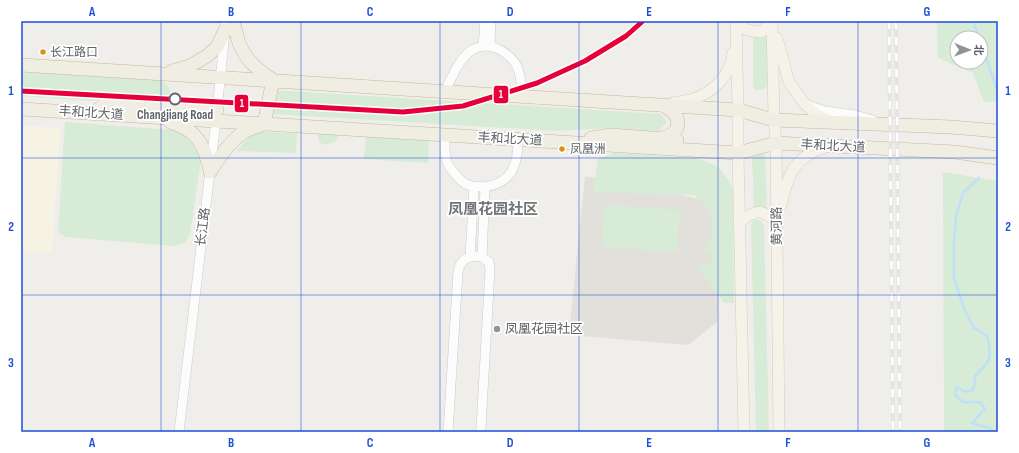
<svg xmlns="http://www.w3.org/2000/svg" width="1019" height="453" viewBox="0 0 1019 453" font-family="'Sofia Sans Condensed','Noto Sans SC',sans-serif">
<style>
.commercial{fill:#f7f3e4}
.education{fill:#e2e0da}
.green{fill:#d8ebd6;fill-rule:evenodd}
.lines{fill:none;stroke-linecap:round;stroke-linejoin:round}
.stream{stroke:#bfe0f9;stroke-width:2.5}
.minor-casing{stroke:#cbcccc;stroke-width:10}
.major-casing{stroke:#d7ceb8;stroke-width:12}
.highway-casing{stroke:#c8b996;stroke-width:14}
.minor{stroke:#fdfcfc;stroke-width:9}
.major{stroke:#f4f2e9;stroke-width:11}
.highway{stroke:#f0ede3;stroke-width:13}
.rail-casing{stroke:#e4e4e4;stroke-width:4}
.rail{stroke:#fff;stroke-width:2.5;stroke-dasharray:8;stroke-linecap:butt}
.metro-1-casing{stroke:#fff;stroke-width:8}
.metro-1{stroke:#e60039;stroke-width:5}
.grid{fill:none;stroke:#1d4ed8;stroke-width:1;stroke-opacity:0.55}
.bus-dot{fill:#d1951a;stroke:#fff;stroke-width:1.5}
.stop-dot{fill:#fff;stroke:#5f6368;stroke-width:2}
.poi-dot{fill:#919496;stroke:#fff;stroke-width:1.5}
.labels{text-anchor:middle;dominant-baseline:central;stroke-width:3.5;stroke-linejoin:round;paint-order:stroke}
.bus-label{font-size:12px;fill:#5f6368;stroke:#fff;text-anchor:start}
.street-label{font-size:13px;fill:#5f6368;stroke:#fff}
.stop-label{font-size:13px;font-weight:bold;fill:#5f6368;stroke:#fff}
.poi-label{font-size:13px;fill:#5f6368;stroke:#fff;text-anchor:start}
.quarter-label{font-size:15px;font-weight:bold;fill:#70757a;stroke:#fff}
.line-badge{stroke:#fff;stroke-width:1.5}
.badge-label{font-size:11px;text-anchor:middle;font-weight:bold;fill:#fff}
.neatline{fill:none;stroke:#1d4ed8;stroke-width:1.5}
.grid-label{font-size:13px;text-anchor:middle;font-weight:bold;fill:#1d4ed8}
</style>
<rect width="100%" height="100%" fill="#efeeea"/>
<!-- commercial -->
<path class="commercial" d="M 21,126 L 60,128 L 52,253 L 21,251 Z"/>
<!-- education -->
<path class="education" d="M 585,176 L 720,203 L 717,322 L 688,345 L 569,335 Z"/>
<!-- green -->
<path class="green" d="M 937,21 L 998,21 L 998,102 L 984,102 L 973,73 L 938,58 ZM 957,38 L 981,38 L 981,62 L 957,62 Z
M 754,36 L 765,36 L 768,40 L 768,85 L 764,89 L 755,90 L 753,84 L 753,42 Z
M 21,71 L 162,80 C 174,91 173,98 157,105 L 99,98 L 91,101 L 21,96 Z
M 272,90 L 660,114 L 667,122 L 659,131 L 611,128 L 556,131 L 273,114 L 270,110 Z
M 65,122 L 173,130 L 182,134 L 192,144 L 201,159 L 190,235 L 184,243 L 173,246 L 66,237 L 58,232 Z
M 260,132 L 297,133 L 296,153 L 237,151 C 244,142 248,135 260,132 Z
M 317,133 L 340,134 L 336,141 L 325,145 L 319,142 Z
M 366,135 L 429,139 L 428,163 L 364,159 Z
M 614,153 L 691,158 C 714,162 722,167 733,188 L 734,303 L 724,303 L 713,288 L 696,263 L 711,263 L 712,254 L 702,253 L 712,235 L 712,225 L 709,210 L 695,195 L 593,192 L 598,158 Z
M 761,153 L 765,155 L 767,209 L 754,207 L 752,157 L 753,154 Z
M 943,172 L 998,181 L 998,432 L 944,432 Z
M 604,205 L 680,210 L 677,252 L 601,247 Z
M 754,220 L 761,220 L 764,226 L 769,432 L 756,432 L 751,224 Z"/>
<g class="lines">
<!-- stream -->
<path class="stream" d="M 974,21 L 974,24 L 979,38
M 981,44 L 998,92
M 979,178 L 963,193 L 956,216 L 954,243 L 954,278 L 964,308 L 973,327 L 987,336 C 992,358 991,361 975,376 L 975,384 L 972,391 L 964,391 L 957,387 L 955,395 L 963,402 L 980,402 L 985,409 L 972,423 L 979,425 L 990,428 L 991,432"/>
<!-- minor casing -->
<g class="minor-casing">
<path id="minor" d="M 483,46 L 485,21
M 490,46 L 491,21
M 445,91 C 451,79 460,57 472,50 C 480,45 488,45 496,48 C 520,59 520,73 523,96
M 808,105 L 824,111 L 855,115 L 873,120
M 445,135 C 445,143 444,154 447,162 C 448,165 450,168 452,170 C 455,174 460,180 464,183 C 477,190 497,187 507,177 C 516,169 518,151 518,139
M 470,257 L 474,187
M 482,257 L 485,187
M 179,432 L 216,121 L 226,21
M 448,432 L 458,272 L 460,265 L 465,259 L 470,257 L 477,256 L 482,257 L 489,262 L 490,269 L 481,428 L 480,432"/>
</g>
<!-- major casing -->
<g class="major-casing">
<path id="major" d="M 736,21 L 738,110 L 738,153 L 744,432
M 738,21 C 743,31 750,31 761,32 L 767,27 L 771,21
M 772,21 L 774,120 L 776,143 L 779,432
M 777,38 L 789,82 L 804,103 L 817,115 L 831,122
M 673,103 C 679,102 685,101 691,100 C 712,93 731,76 733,53
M 781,205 C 788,175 793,157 826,147
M 739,223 C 755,209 762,208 777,223"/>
</g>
<!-- highway casing -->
<g class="highway-casing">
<path id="highway" d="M 21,65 L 738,110 L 774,120 L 951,127 L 998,131
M 172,71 L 190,66 L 207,56 L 217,47 L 225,30
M 21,109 L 738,153 L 776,143 L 955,152 L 998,158
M 93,113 L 105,104 L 217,110
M 170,122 C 197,130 204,144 210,170
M 591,138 L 611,135 L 677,140
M 660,139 C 664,137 669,136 672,134 C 680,128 679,118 673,112 C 670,109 665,107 662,105
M 210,172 C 219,158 229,142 244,132 C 250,129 258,126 264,124 L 273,80 C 259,71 245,60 239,43 C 237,36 235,28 233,21"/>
</g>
<!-- minor -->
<use href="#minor" class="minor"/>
<!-- major -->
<use href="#major" class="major"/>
<!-- highway -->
<use href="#highway" class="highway"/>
<!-- rail casing -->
<g class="rail-casing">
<path id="rail" d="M 889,21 L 893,432
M 896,21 L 900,432"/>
</g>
<!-- rail -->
<use href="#rail" class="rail"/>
<!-- metro-1 casing -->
<g class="metro-1-casing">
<path id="metro-1" d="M 21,91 L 403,112 L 463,106 L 537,83 L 585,61 L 626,36 L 643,21"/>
</g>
<!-- metro-1 -->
<use href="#metro-1" class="metro-1"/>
</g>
<!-- grid -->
<path class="grid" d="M 161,21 L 161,432M 301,21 L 301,432M 440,21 L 440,432M 579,21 L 579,432M 718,21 L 718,432M 858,21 L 858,432M 21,158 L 998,158M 21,295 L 998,295"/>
<!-- markers -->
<g class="bus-dot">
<circle cx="43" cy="52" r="3.5"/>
<circle cx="562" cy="149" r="3.5"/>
</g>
<circle class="stop-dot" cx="175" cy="99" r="5.5"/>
<circle class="poi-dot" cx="497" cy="329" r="4"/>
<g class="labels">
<!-- bus labels -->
<g class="bus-label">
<text x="50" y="52">长江路口</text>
<text x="570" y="149">凤凰洲</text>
</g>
<!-- street labels -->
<g class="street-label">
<text transform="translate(91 113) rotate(4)">丰和北大道</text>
<text transform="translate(510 139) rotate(3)">丰和北大道</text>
<text transform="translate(833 146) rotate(3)">丰和北大道</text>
<text transform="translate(777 226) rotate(-91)">黄河路</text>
<text transform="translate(203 227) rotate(-83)">长江路</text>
</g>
<!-- stop labels -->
<g class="stop-label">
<text x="175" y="115">Changjiang Road</text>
</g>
<!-- poi labels -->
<g class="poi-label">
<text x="505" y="329">凤凰花园社区</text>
</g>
<!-- quarter labels -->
<g class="quarter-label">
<text x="493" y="209">凤凰花园社区</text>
</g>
</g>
<g class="line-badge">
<rect x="493" y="85" width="16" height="19" rx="4" fill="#e60039"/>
<rect x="234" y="94" width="15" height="19" rx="4" fill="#e60039"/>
</g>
<g class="badge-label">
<text x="501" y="98">1</text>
<text x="242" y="107">1</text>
</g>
<!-- border -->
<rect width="1019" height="453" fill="none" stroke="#ffffff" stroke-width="44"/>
<!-- north arrow -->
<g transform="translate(969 50) rotate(91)"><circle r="19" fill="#ffffff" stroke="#bfc1c3"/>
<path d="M0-3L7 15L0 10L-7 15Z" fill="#919496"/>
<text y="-6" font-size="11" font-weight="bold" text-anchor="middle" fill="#5f6368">北</text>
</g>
<rect x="22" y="22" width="975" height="409" class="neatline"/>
<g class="grid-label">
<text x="92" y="16">A</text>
<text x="231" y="16">B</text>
<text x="370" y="16">C</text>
<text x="510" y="16">D</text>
<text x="649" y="16">E</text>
<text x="788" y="16">F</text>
<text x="927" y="16">G</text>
<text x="11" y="95">1</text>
<text x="1008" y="95">1</text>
<text x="11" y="231">2</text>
<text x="1008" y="231">2</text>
<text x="11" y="367">3</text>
<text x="1008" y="367">3</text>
<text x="92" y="447">A</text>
<text x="231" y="447">B</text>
<text x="370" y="447">C</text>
<text x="510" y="447">D</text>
<text x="649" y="447">E</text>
<text x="788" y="447">F</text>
<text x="927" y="447">G</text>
</g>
</svg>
